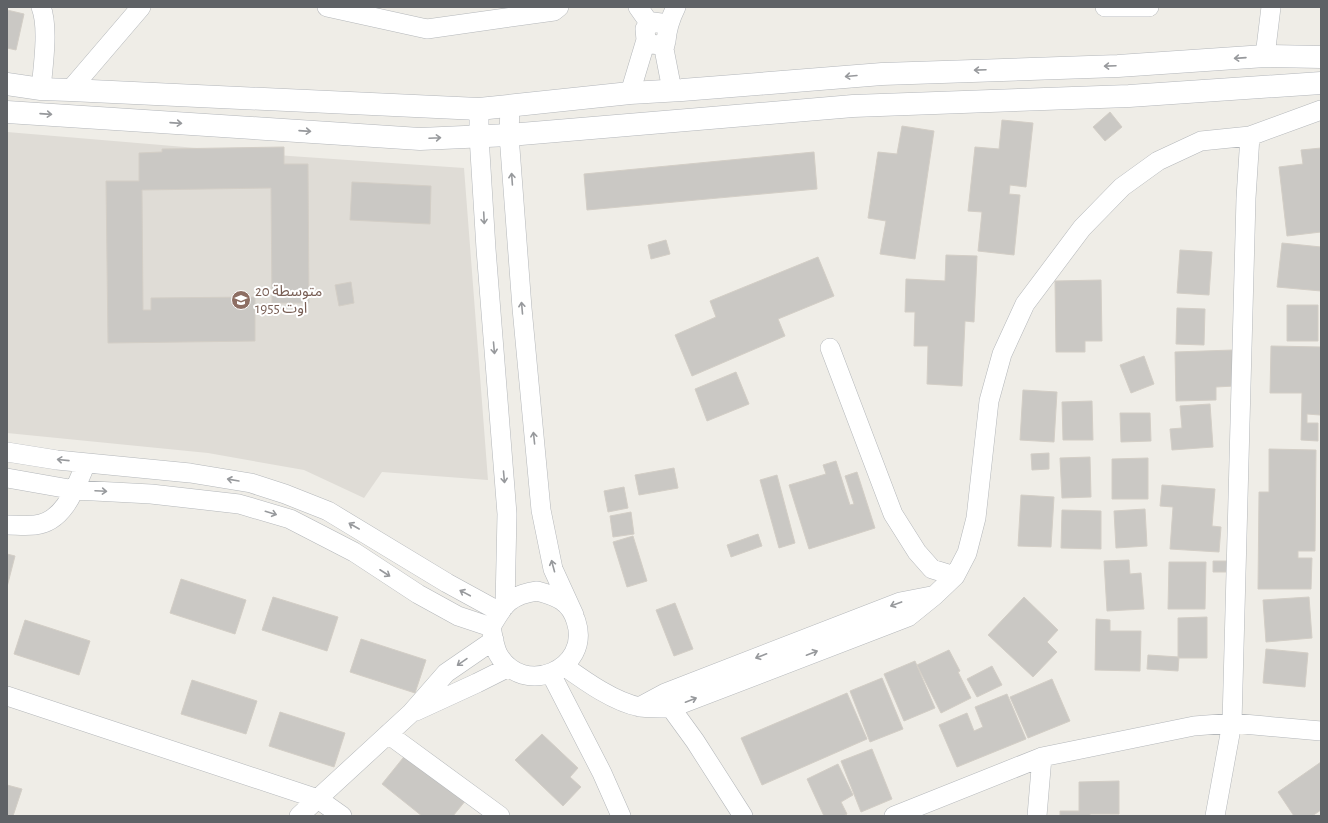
<svg xmlns="http://www.w3.org/2000/svg" width="1328" height="823" viewBox="0 0 1328 823" font-family="'Alegreya Sans','Noto Sans Arabic',sans-serif">
<style>
.education{fill:#dfdcd6}
.building{fill:#cac8c4;stroke:#d3cec6}
.lines{fill:none;stroke-linecap:round;stroke-linejoin:round}
.minor-casing{stroke:#b4b7ba;stroke-width:20}
.secondary-casing{stroke:#b3b6ba;stroke-width:23}
.minor{stroke:#fff;stroke-width:19}
.secondary{stroke:#fff;stroke-width:22}
.oneway{stroke:#97999c}
.labels{text-anchor:middle;dominant-baseline:central;stroke-width:4;stroke-linejoin:round;paint-order:stroke}
.education-label{font-size:15px;fill:#785e54;stroke:#fff;text-anchor:start}
</style>
<rect width="100%" height="100%" fill="#efede7"/>
<!-- education -->
<path class="education" d="M 7,132 L 290,156 L 464,168 L 488,480 L 382,472 L 364,498 L 304,470 L 208,453 L 7,433 Z"/>
<!-- building -->
<path class="building" d="M 7,10 L 24,14 L 16,50 L 7,48 Z
M 1110,112 L 1122,127 L 1105,141 L 1093,127 Z
M 1002,120 L 1033,123 L 1026,187 L 1010,185 L 1009,194 L 1020,195 L 1014,255 L 978,251 L 982,212 L 968,211 L 975,147 L 999,149 Z
M 902,126 L 934,131 L 915,259 L 880,254 L 886,221 L 868,218 L 878,152 L 897,154 Z
M 284,147 L 284,164 L 308,164 L 309,303 L 272,303 L 271,188 L 142,190 L 143,310 L 151,310 L 151,298 L 255,297 L 255,341 L 108,343 L 106,181 L 139,181 L 139,153 L 162,152 L 162,149 Z
M 1321,148 L 1321,232 L 1287,236 L 1279,167 L 1303,164 L 1301,150 Z
M 814,152 L 817,189 L 587,210 L 584,174 Z
M 352,182 L 431,186 L 430,224 L 350,220 Z
M 666,240 L 670,254 L 651,259 L 648,245 Z
M 1282,243 L 1321,247 L 1321,291 L 1277,287 Z
M 1180,250 L 1212,252 L 1209,295 L 1177,293 Z
M 946,255 L 977,256 L 974,322 L 965,321 L 962,386 L 927,384 L 928,346 L 914,346 L 915,312 L 905,312 L 906,279 L 945,281 Z
M 818,257 L 834,296 L 778,319 L 785,336 L 692,376 L 675,335 L 716,317 L 710,301 Z
M 1101,280 L 1102,341 L 1085,341 L 1085,352 L 1056,352 L 1055,281 Z
M 351,282 L 354,303 L 339,306 L 335,285 Z
M 1287,305 L 1318,305 L 1318,341 L 1287,341 Z
M 1177,308 L 1205,309 L 1204,345 L 1176,344 Z
M 1271,346 L 1321,347 L 1320,415 L 1307,414 L 1307,423 L 1318,423 L 1318,441 L 1301,440 L 1302,393 L 1270,393 Z
M 1233,350 L 1234,386 L 1216,387 L 1216,400 L 1176,401 L 1175,352 Z
M 1144,356 L 1154,384 L 1131,393 L 1120,365 Z
M 736,372 L 749,404 L 707,421 L 695,389 Z
M 1023,390 L 1057,392 L 1054,442 L 1020,440 Z
M 1092,401 L 1093,440 L 1063,440 L 1062,402 Z
M 1210,404 L 1213,447 L 1172,450 L 1170,429 L 1182,428 L 1180,406 Z
M 1120,413 L 1150,413 L 1151,441 L 1121,442 Z
M 1269,449 L 1316,450 L 1315,551 L 1298,551 L 1298,558 L 1312,558 L 1311,589 L 1258,589 L 1259,492 L 1269,492 Z
M 1049,453 L 1049,469 L 1032,470 L 1031,454 Z
M 1090,457 L 1091,497 L 1062,498 L 1060,458 Z
M 1148,458 L 1148,499 L 1112,499 L 1112,459 Z
M 836,461 L 850,505 L 854,504 L 845,476 L 857,472 L 875,528 L 809,549 L 789,485 L 826,474 L 823,465 Z
M 674,468 L 678,488 L 639,495 L 635,475 Z
M 777,475 L 795,543 L 779,548 L 760,480 Z
M 1162,485 L 1215,489 L 1212,526 L 1221,527 L 1219,552 L 1170,549 L 1173,507 L 1160,506 Z
M 624,487 L 628,508 L 608,512 L 604,491 Z
M 1021,495 L 1054,497 L 1051,547 L 1018,546 Z
M 1145,509 L 1147,546 L 1116,548 L 1114,511 Z
M 1062,510 L 1101,511 L 1101,549 L 1061,548 Z
M 631,512 L 634,534 L 613,537 L 610,516 Z
M 758,534 L 762,546 L 731,557 L 727,545 Z
M 633,536 L 647,581 L 627,587 L 613,542 Z
M 7,554 L 15,556 L 7,587 Z
M 1129,560 L 1130,574 L 1141,573 L 1144,609 L 1107,611 L 1104,561 Z
M 1213,561 L 1229,561 L 1229,572 L 1213,572 Z
M 1169,562 L 1206,562 L 1205,609 L 1168,609 Z
M 181,579 L 246,600 L 235,634 L 170,613 Z
M 273,597 L 338,617 L 327,651 L 262,630 Z
M 1024,597 L 1058,630 L 1047,642 L 1057,652 L 1033,677 L 988,635 Z
M 1309,597 L 1312,638 L 1266,642 L 1263,600 Z
M 675,603 L 693,649 L 674,656 L 656,610 Z
M 1207,617 L 1207,658 L 1178,658 L 1178,618 Z
M 1096,619 L 1110,620 L 1110,631 L 1141,631 L 1140,671 L 1095,670 Z
M 25,620 L 90,641 L 79,675 L 14,654 Z
M 361,639 L 426,660 L 415,693 L 350,672 Z
M 1266,649 L 1308,653 L 1305,687 L 1263,683 Z
M 949,650 L 960,671 L 958,672 L 971,698 L 941,713 L 917,665 Z
M 1148,655 L 1179,657 L 1178,671 L 1147,669 Z
M 915,661 L 935,708 L 904,721 L 884,674 Z
M 992,666 L 1002,685 L 977,697 L 967,679 Z
M 882,678 L 903,729 L 870,742 L 850,691 Z
M 1052,679 L 1070,721 L 1028,738 L 1010,697 Z
M 192,680 L 257,701 L 246,734 L 181,714 Z
M 847,693 L 867,739 L 762,785 L 741,738 Z
M 1007,694 L 1026,739 L 957,767 L 939,725 L 967,713 L 974,731 L 983,727 L 975,707 Z
M 280,712 L 345,733 L 334,767 L 269,746 Z
M 542,734 L 578,768 L 570,777 L 581,787 L 563,806 L 515,760 Z
M 872,749 L 892,799 L 861,812 L 841,761 Z
M 407,753 L 466,800 L 453,816 L 422,816 L 382,784 Z
M 1321,762 L 1321,810 L 1312,816 L 1294,816 L 1278,792 Z
M 838,764 L 853,795 L 841,802 L 847,814 L 843,816 L 824,816 L 807,779 Z
M 1119,781 L 1119,814 L 1090,814 L 1090,816 L 1060,816 L 1060,811 L 1079,811 L 1079,782 Z
M 7,785 L 22,789 L 13,816 L 7,816 Z"/>
<g class="lines">
<!-- minor casing -->
<g class="minor-casing">
<path id="minor" d="M 41,7 C 49,27 43,67 41,89
M 327,7 L 427,29 L 554,11 L 559,7
M 638,7 L 650,24
M 1105,7 L 1149,7
M 667,28 L 661,23 L 653,22 L 645,29 L 646,40 C 653,46 658,46 666,41 C 667,28 670,19 676,7
M 666,41 L 664,49 L 672,90
M 1265,56 L 1271,7
M 70,90 L 141,7
M 630,93 L 646,40
M 510,106 L 509,135 L 522,308 L 541,510 L 553,569 L 574,615
M 479,109 L 479,136 L 486,249 L 507,514 L 505,606
M 830,348 L 893,514 L 917,552 L 932,569 L 955,576
M 7,452 L 57,460 L 190,473 L 251,483 L 285,494 L 328,511 L 447,583 L 500,612
M 7,478 L 75,490 L 151,494 L 239,504 L 290,519 L 354,552 L 418,594 L 458,616 L 491,627
M 7,525 C 16,525 26,526 35,525 C 65,522 76,486 86,463
M 537,591 C 556,596 570,601 576,621 C 592,670 522,698 498,654 C 494,646 493,636 491,627 C 504,604 510,595 537,591 Z
M 564,666 C 585,681 614,702 640,707 C 650,708 661,708 671,708 L 908,617 L 934,596 L 955,576 L 967,553 L 976,518 L 989,401 L 1002,354 L 1025,304 L 1082,228 L 1122,187 L 1158,161 L 1201,141 L 1250,136 L 1321,110
M 551,674 L 602,773 L 621,816
M 7,696 L 318,799 L 342,816
M 667,698 L 671,708 L 695,741 L 743,816
M 639,707 L 665,693 L 900,602 L 931,596
M 416,711 L 477,683 L 509,667
M 388,734 L 500,816
M 299,816 L 411,713 L 446,673 L 494,640
M 894,816 L 1042,757 L 1194,726 L 1232,723 L 1321,731
M 1037,816 L 1042,757
M 1215,816 L 1232,723 L 1246,198 L 1250,136"/>
</g>
<!-- secondary casing -->
<g class="secondary-casing">
<path id="secondary" d="M 7,84 L 41,89 L 70,90 L 479,109 L 630,93 L 682,90 L 882,74 L 1118,66 L 1265,56 L 1321,57
M 7,112 L 420,139 L 509,135 L 853,106 L 1129,96 L 1321,83"/>
</g>
<!-- minor -->
<use href="#minor" class="minor"/>
<!-- secondary -->
<use href="#secondary" class="secondary"/>
</g>
<!-- one-way arrows -->
<defs><path id="oneway-shaft" d="M-6 0H5M1.5-3L5.5 0L1.5 3" fill="none" stroke-width="1.6" stroke-linecap="round" stroke-linejoin="round"/></defs>
<g class="oneway">
<use href="#oneway-shaft" transform="translate(1240 58) rotate(176)"/>
<use href="#oneway-shaft" transform="translate(1110 66) rotate(178)"/>
<use href="#oneway-shaft" transform="translate(980 70) rotate(178)"/>
<use href="#oneway-shaft" transform="translate(851 76) rotate(175)"/>
<use href="#oneway-shaft" transform="translate(46 114) rotate(4)"/>
<use href="#oneway-shaft" transform="translate(176 123) rotate(4)"/>
<use href="#oneway-shaft" transform="translate(305 131) rotate(4)"/>
<use href="#oneway-shaft" transform="translate(435 138) rotate(-3)"/>
<use href="#oneway-shaft" transform="translate(512 179) rotate(-94)"/>
<use href="#oneway-shaft" transform="translate(484 218) rotate(87)"/>
<use href="#oneway-shaft" transform="translate(522 308) rotate(-95)"/>
<use href="#oneway-shaft" transform="translate(494 348) rotate(85)"/>
<use href="#oneway-shaft" transform="translate(534 438) rotate(-96)"/>
<use href="#oneway-shaft" transform="translate(63 460) rotate(-174)"/>
<use href="#oneway-shaft" transform="translate(504 477) rotate(85)"/>
<use href="#oneway-shaft" transform="translate(233 480) rotate(-170)"/>
<use href="#oneway-shaft" transform="translate(101 491) rotate(3)"/>
<use href="#oneway-shaft" transform="translate(271 513) rotate(17)"/>
<use href="#oneway-shaft" transform="translate(354 526) rotate(-150)"/>
<use href="#oneway-shaft" transform="translate(553 566) rotate(-105)"/>
<use href="#oneway-shaft" transform="translate(385 573) rotate(33)"/>
<use href="#oneway-shaft" transform="translate(465 593) rotate(-152)"/>
<use href="#oneway-shaft" transform="translate(896 604) rotate(160)"/>
<use href="#oneway-shaft" transform="translate(812 653) rotate(-21)"/>
<use href="#oneway-shaft" transform="translate(761 656) rotate(159)"/>
<use href="#oneway-shaft" transform="translate(462 662) rotate(145)"/>
<use href="#oneway-shaft" transform="translate(691 700) rotate(-21)"/>
</g>
<!-- icons -->
<defs>
<g id="school-disc" transform="scale(1)"><circle r="9.5" fill="#8d6e63" stroke="#fff"/><path d="M0-5L7-2L0 1L-7-2ZM-4 1L0 2.5L4 1V4Q0 6-4 4Z" fill="#fff"/></g>
</defs>
<g fill-rule="evenodd">
<use href="#school-disc" x="241" y="300"/>
</g>
<g class="labels">
<!-- education labels -->
<g class="education-label">
<text x="255" y="291">متوسطة 20<tspan x="255" dy="17">اوت 1955</tspan></text>
</g>
</g>
<!-- border -->
<rect width="1328" height="823" fill="none" stroke="#5f6266" stroke-width="16"/>
</svg>
